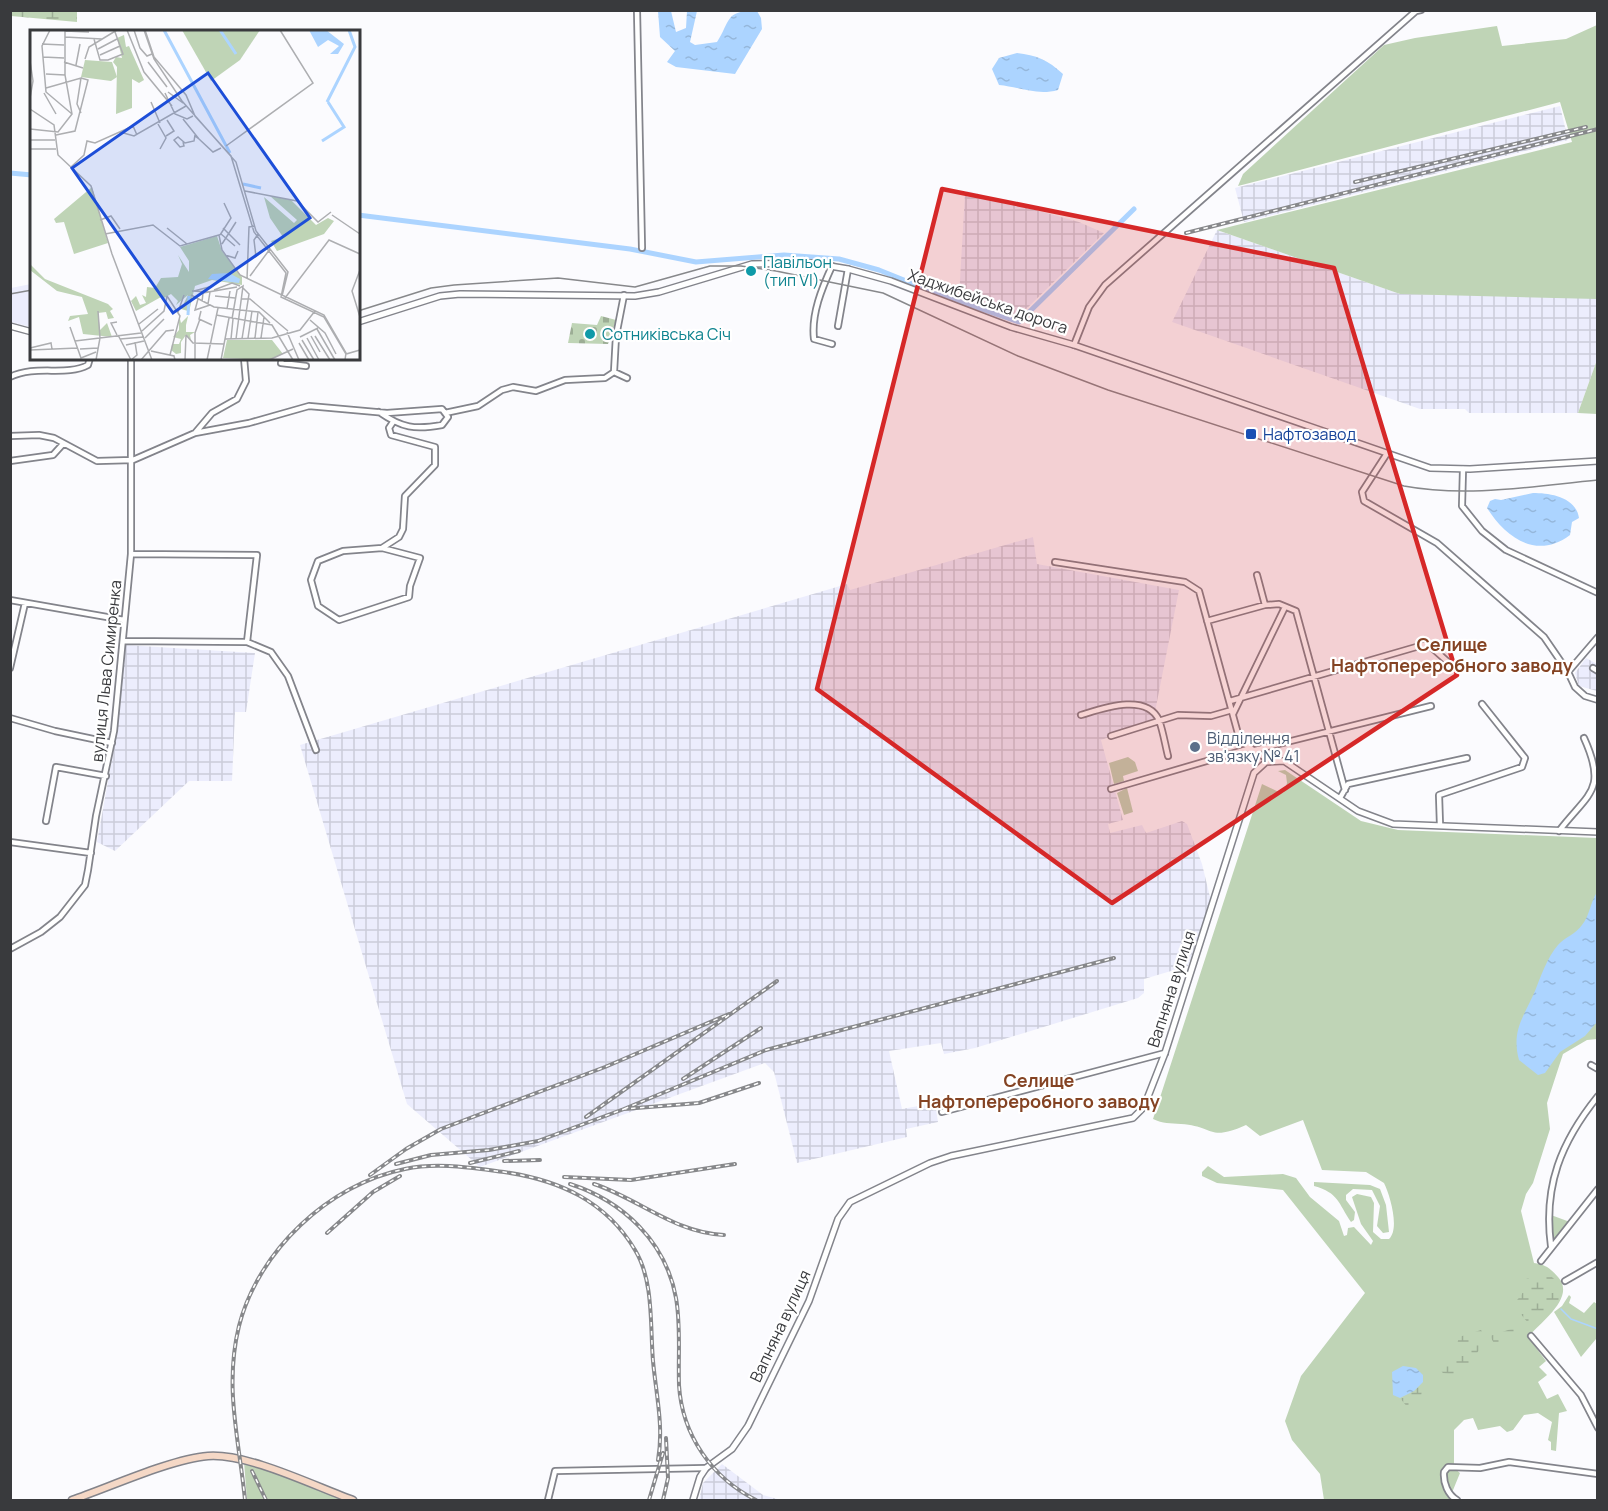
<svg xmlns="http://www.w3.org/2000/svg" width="1608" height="1511" viewBox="0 0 1608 1511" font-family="Manrope,sans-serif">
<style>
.built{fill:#ecedfd}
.industrial{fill:url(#industrial-grid)}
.green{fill:#bfd4b6}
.wetland{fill:url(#wetland-marsh)}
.cemetery{fill:url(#cemetery-stones)}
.water{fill:url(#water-ripples)}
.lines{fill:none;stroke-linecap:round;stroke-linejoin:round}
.stream{stroke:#acd4ff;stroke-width:1.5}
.canal{stroke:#acd4ff;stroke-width:5}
.minor-casing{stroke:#83848b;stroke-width:8}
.tertiary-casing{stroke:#83848b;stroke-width:8}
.secondary-casing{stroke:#83848b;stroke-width:9}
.minor{stroke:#fff;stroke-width:4.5}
.tertiary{stroke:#fff;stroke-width:5}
.secondary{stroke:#f5d8c6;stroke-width:6}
.tram{stroke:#87888b;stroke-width:1.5}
.rail-casing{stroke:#87888b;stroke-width:4}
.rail{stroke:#fff;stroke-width:1.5;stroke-dasharray:4.5;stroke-linecap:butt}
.marked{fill:#d62828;fill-opacity:0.2;stroke:#d62828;stroke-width:4.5;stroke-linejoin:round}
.culture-dot{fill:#0f9aa8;stroke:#fff;stroke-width:2}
.transit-dot{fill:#1a4fb4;stroke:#fff;stroke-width:2}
.service-dot{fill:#5c6f8a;stroke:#fff;stroke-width:2}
.labels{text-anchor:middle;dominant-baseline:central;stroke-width:4.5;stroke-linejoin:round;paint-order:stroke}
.culture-label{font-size:16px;fill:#0d838f;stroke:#fff;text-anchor:start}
.street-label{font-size:16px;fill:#393a3d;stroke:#fff}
.transit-label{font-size:16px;fill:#164399;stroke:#fff;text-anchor:start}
.service-label{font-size:16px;fill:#4e5e75;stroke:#fff;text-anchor:start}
.neighbourhood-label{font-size:18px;font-weight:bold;fill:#844323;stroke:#fff}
.inset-river{fill:none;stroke:#acd4ff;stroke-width:3}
.inset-road{fill:none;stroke:#adaeb1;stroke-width:1.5}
.view{fill:#1d4ed8;fill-opacity:0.15;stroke:#1d4ed8;stroke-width:3}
.inset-edge{fill:none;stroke:#393a3d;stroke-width:3}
</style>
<defs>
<pattern id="industrial-grid" width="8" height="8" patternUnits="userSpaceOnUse" patternTransform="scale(1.5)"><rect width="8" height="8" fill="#ecedfd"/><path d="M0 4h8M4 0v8" fill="none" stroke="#cbccda"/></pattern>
<pattern id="wetland-marsh" width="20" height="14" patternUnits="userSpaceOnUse" patternTransform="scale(1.5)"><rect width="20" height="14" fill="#bfd4b6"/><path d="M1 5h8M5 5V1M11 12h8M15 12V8" fill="none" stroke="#9cad95"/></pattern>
<pattern id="cemetery-stones" width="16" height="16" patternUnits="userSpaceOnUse" patternTransform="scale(1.5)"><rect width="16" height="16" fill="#bfd4b6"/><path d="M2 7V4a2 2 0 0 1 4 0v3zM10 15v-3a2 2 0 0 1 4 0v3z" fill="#9cad95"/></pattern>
<pattern id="water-ripples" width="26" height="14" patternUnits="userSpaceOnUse" patternTransform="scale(1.5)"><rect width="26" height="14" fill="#acd4ff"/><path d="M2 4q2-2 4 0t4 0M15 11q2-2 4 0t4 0" fill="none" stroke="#95b7db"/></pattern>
</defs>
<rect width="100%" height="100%" fill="#fbfbfe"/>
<!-- built -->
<path class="built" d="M 31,284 L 31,327 L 11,322 L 11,288 Z"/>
<!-- industrial -->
<path class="industrial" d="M 1560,106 L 1568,140 L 1244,222 L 1235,188 Z
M 968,191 L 1079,222 L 1104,233 L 1019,316 L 959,297 L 965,193 Z
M 1217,230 L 1400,294 L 1597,296 L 1597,360 L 1578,413 L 1469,413 L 1465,409 L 1420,409 L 1172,322 Z
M 1033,537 L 1037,564 L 1179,590 L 1153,722 L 1101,740 L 1123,820 L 1108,824 L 1110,833 L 1142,825 L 1146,833 L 1182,821 L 1187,824 L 1202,864 L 1211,901 L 1188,966 L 1144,979 L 1144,993 L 1138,998 L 975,1048 L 944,1054 L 941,1043 L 889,1051 L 902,1109 L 935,1103 L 938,1122 L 906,1129 L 907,1137 L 797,1163 L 774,1072 L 765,1063 L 480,1167 L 407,1104 L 300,745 L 847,584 L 850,590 Z
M 125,645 L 255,653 L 246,712 L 235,712 L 232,781 L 189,781 L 115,851 L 97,842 L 115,743 Z
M 1586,658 L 1597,664 L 1597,691 L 1579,686 L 1575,673 Z
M 722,1464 L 763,1495 L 781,1500 L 699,1500 L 703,1483 Z"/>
<!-- green -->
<path class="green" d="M 1597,25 L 1597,299 L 1400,294 L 1217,230 L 1572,142 L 1560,102 L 1238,186 L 1243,174 L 1384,45 L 1415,38 L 1497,26 L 1502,46 L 1566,39 Z
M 1597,360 L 1597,414 L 1578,413 Z
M 1128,757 L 1135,762 L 1138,771 L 1123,776 L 1124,781 L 1114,784 L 1109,763 Z
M 1285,770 L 1361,821 L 1398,830 L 1597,838 L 1597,1039 L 1587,1040 L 1563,1054 L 1547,1103 L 1550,1129 L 1533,1183 L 1526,1194 L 1521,1211 L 1534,1263 C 1545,1264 1551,1269 1558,1277 C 1576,1297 1542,1321 1528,1337 L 1546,1361 L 1539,1367 L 1547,1375 L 1538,1382 L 1547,1399 L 1558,1394 L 1567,1411 L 1559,1413 L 1556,1451 L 1551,1450 L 1551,1442 L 1548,1440 L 1552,1422 L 1538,1413 L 1524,1415 L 1513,1430 L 1507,1432 L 1500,1426 L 1478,1430 L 1473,1418 L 1464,1420 L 1454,1430 L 1454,1468 L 1460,1473 L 1449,1500 L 1324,1500 L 1320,1474 L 1292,1440 L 1285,1421 L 1301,1376 L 1365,1293 L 1283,1190 L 1217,1183 L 1202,1176 L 1202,1172 L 1208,1166 L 1224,1177 L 1283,1174 L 1296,1178 L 1310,1197 L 1339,1221 L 1344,1236 L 1347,1235 L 1348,1228 L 1354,1227 L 1371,1245 L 1373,1241 L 1361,1224 L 1352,1197 L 1357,1194 L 1371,1197 L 1374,1203 L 1373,1232 L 1381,1239 L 1389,1239 C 1400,1229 1390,1195 1384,1183 L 1366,1172 L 1322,1170 L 1303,1120 L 1260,1136 L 1246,1125 C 1208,1142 1214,1126 1181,1124 C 1170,1123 1163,1124 1153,1119 L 1262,784 L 1281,793 L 1284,792 L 1287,783 L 1286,775 L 1278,771 Z
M 1127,788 L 1133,812 L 1124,815 L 1117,793 Z
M 1314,1182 L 1370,1185 L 1380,1189 L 1386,1205 L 1389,1232 L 1383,1233 L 1377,1226 L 1380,1206 L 1372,1190 L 1353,1189 L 1346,1195 L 1346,1200 L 1355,1212 L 1354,1220 L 1351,1222 C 1338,1203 1339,1193 1314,1186 Z
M 1551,1215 L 1570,1222 L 1552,1243 Z
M 1569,1295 L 1571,1297 L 1569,1303 L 1584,1313 L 1594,1302 L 1597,1304 L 1597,1342 L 1596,1339 L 1581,1357 L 1554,1312 L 1562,1306 Z
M 244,1462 L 349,1500 L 247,1500 Z"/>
<!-- wetland -->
<path class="wetland" d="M 10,11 L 77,11 L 77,22 L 11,16 Z
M 1546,1274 C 1558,1279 1561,1286 1560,1299 C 1551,1309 1542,1320 1528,1323 L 1520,1313 L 1518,1318 L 1514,1318 L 1512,1315 L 1517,1310 L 1513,1305 L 1522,1294 L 1526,1279 Z
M 1518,1321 L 1523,1321 L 1526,1330 L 1522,1334 L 1511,1337 L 1496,1347 L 1490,1336 L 1511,1329 Z
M 1481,1330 L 1485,1337 C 1481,1352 1468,1361 1465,1377 L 1443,1373 L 1440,1370 C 1456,1362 1455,1351 1459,1337 Z
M 1423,1382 L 1420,1404 L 1408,1408 L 1400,1398 L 1414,1391 Z"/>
<!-- cemetery -->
<path class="cemetery" d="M 601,316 L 616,320 L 608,344 L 568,343 L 572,323 L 597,325 Z"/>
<!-- water -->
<path class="water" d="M 658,11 L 671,11 L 676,32 L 686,28 L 687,11 L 697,11 L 690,42 L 695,45 L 717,42 C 731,20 725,10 757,11 L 761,18 L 762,29 L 735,74 L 676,67 L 667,62 L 675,51 L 660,37 Z
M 1017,53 C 1036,55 1048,60 1063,74 L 1058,90 C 1037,96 1020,87 999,85 L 992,69 L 999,58 Z
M 1533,493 C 1550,493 1576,497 1579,518 L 1572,522 L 1570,535 C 1537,560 1506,538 1487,508 L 1490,501 L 1495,499 L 1501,500 Z
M 1597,892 L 1597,1022 L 1585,1036 L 1560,1052 L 1545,1073 L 1538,1075 L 1519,1060 C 1511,1030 1524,1017 1535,991 C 1541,976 1547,958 1558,945 C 1565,937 1576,934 1582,925 C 1590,915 1590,903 1597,892 Z
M 1403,1366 L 1416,1368 L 1423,1375 L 1423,1382 L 1414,1391 L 1400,1398 L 1393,1395 L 1392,1372 Z"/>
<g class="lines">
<!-- stream -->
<path class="stream" d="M 1561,1309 L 1571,1319 L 1598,1329"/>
<!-- canal -->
<path class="canal" d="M 10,173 L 32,175
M 358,215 L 630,249 L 696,262 L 784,255 L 839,259 L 879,270 L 941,295 L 1019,322 L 1134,209"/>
<!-- minor casing -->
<g class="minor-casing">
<path id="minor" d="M 637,10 L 642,248
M 832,266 C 822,288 811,314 814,339 L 832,344
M 838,326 L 848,269
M 1074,345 L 1089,307 L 1105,285 L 1416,11 L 1421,10
M 282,358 L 281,363 L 306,366
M 614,372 L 627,378
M 10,377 C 37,364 65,377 88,365 L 90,358
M 445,413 L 478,406 L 502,390 L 513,387 L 536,391 L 565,380 L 605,378 L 614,372 L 616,336 L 624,295
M 195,433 L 249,423 L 309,406 L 387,413 L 442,409 L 448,417 L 442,425 C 415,430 402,428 379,412
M 10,436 L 39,435 L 54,438 L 97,461 L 133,460 L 195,433 L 212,413 L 237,399 L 246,381 L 244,358
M 1386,455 L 1362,492 L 1364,501 L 1437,543 L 1544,637 L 1568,672 L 1575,687 L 1585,696 L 1598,700
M 10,461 L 53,455 L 63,444
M 1463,469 L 1462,506 L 1482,531 L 1506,550 L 1598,593
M 382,548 L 420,558 L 410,586 L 409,597 L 339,620 L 318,606 L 311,580 L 318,561 L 343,551 L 382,548 L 399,537 L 403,529 L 405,496 L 435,465 L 435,447 L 391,435 L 389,428 L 393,422
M 131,554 L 257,555 L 247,642
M 1055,562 L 1185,582 L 1199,591 L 1240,741 L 1270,761
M 1257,575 L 1265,605
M 10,600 L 124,620
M 1207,621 L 1265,605 L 1279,604 L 1296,611 L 1345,790
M 123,641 L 247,642 L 271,652 L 288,676 L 316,750
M 10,668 L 25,603
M 1593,668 L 1598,671
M 1568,672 L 1598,637
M 1230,701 L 1423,645 L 1429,645 L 1448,662
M 1233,714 L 1285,607
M 1081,715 C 1101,709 1146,692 1159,720 C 1163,731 1165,744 1168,756
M 10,718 L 55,731 L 112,743
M 1111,736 L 1178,715 L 1211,716 L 1232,710
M 1255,750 L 1431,706
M 1111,789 L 1251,748
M 1340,798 L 1348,784 L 1467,758
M 46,821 L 56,767 L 106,776
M 1440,825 L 1439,795 L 1522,767 L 1525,758 L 1482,704
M 1559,831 C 1588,793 1608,791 1584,738
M 10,842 L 91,853
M 10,949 L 41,932 L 60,917 L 85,885 L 88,870 L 96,816 L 114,731 L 131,554 L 131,358
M 1591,1065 L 1598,1069
M 942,1112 L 1165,1053
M 1551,1246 C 1543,1186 1561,1142 1598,1096
M 1541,1261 L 1598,1189
M 1565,1281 L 1598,1262
M 1531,1336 L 1581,1395 L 1598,1428
M 548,1500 L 555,1471 L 706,1468
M 1457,1500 C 1448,1495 1443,1483 1444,1472 L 1448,1467 L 1480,1468 L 1509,1462 L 1598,1474"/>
</g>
<!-- tertiary casing -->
<g class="tertiary-casing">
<path id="tertiary" d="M 358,322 L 440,296 L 460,294 L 635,296 L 659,292 L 752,264 L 812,263 L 848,269 L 891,281 L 1011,327 L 1074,345 L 1430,468 L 1470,469 L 1598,461
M 10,326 L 32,332
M 693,1500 L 700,1477 L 706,1468 L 732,1449 L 748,1426 L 809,1301 L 838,1219 L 850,1202 L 930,1163 L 951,1156 L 1133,1118 L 1142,1109 L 1147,1099 L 1165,1053 L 1254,773 L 1266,762 L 1284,761 L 1358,811 L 1393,824 L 1598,832"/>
</g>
<!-- secondary casing -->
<g class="secondary-casing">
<path id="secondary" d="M 72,1500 C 110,1487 171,1459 208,1456 C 248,1453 314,1486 353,1500"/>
</g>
<!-- minor -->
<use href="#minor" class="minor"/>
<!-- tertiary -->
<use href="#tertiary" class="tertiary"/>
<!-- secondary -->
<use href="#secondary" class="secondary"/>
<!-- tram -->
<path class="tram" d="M 10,294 L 32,290
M 358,311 L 431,288 L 454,285 L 558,278 L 635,287 L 710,266 L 741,266 L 776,271 L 883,293 L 1018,356 L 1108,390 L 1404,486 C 1468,498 1534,486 1598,480"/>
<!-- rail casing -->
<g class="rail-casing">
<path id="rail" d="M 1355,182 L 1586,127
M 1186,233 L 1598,129
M 683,1079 L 761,1028
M 624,1109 L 766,1050 L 1114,958
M 586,1117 L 777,981
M 504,1161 L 540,1160
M 470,1163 L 519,1151
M 396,1164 L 431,1155 L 489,1150 L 538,1141 L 624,1109 L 699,1103 L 759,1083
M 370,1175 L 406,1149 L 441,1129 L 605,1067 L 729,1014
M 564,1177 L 631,1180 L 735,1164
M 570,1184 C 623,1201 666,1242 676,1298 C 681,1326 678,1356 679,1385 C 682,1435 712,1478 756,1500
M 594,1184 C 639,1199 675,1233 724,1235
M 327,1233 L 373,1192 L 400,1176
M 252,1471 L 266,1500
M 245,1500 C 239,1439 224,1387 239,1326 C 258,1251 329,1184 405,1169 C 438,1162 472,1168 504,1172 C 559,1180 606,1201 635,1250 C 654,1281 650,1326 653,1361 C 656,1394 664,1427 658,1460
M 649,1500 L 663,1453
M 663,1500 L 668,1478 L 666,1438"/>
</g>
<!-- rail -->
<use href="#rail" class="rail"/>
</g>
<!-- marked area -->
<path class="marked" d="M 942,189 L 1334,268 L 1457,675 L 1112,903 L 817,689 Z"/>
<!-- markers -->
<g class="culture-dot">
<circle cx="751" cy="271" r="6"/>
<circle cx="590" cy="334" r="6"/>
</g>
<rect class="transit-dot" x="1245" y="428" width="12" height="12" rx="3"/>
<circle class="service-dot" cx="1195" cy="747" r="6"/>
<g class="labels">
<!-- culture labels -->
<g class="culture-label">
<text x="763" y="262">Павільон<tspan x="763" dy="18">(тип VI)</tspan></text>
<text x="602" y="334">Сотниківська Січ</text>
</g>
<!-- street labels -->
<g class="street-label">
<text transform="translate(988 301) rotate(19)">Хаджибейська дорога</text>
<text transform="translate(106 671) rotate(-84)">вулиця Льва Симиренка</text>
<text transform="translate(1171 989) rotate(-72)">Вапняна вулиця</text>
<text transform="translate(780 1326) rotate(-65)">Вапняна вулиця</text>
</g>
<!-- transit labels -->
<g class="transit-label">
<text x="1263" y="434">Нафтозавод</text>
</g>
<!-- service labels -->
<g class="service-label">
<text x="1207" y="738">Відділення<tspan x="1207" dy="18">зв'язку № 41</tspan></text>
</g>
<!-- neighbourhood labels -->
<g class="neighbourhood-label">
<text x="1452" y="644">Селище<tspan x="1452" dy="21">Нафтопереробного заводу</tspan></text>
<text x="1039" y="1080">Селище<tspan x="1039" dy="21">Нафтопереробного заводу</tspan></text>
</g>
</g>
<!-- overview -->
<g transform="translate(30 30)">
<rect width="330" height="330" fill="#fbfbfe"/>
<path d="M 94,5 L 96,17 L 99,16 L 114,50 L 109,53 L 102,49 L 102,78 L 86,84 L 87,37 L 83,32 L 86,27 L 92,28 L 87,8 ZM 62,157 L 78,213 L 44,224 L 34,192 L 26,193 L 24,189 ZM 240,166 L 261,170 L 286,195 L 298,188 L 304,191 L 294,204 L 247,221 L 241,211 L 253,207 L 240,188 L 234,167 L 264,193 L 267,190 ZM 187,206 L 192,221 L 212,247 L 212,255 L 182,250 L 165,256 L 156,295 L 156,302 L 165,302 L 160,305 L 161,310 L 156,305 L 151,312 L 151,323 L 146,324 L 141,320 L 142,314 L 149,314 L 151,309 L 143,307 L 149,300 L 149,285 L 151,293 L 158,286 L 158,281 L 151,279 L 158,265 L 146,275 L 148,271 L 141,264 L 134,268 L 135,273 L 131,267 L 106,281 L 101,271 L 106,266 L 110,275 L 116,273 L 112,265 L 116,267 L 117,257 L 125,258 L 131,248 L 148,247 L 152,234 L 148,225 L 159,242 L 159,231 L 150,217 ZM 0,234 L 15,249 L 78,274 L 83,279 L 80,281 L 84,288 L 78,289 L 76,282 L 68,283 L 70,300 L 77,293 L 82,307 L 53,304 L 49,287 L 38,291 L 40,286 L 58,284 L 52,267 L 27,261 L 0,240 Z" fill="#bfd4b6"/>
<path d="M 152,0 L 230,0 L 210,30 L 181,51 Z" fill="#bfd4b6"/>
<path d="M 55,30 L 82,32 L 87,47 L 81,51 L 51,47 ZM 197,310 L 242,310 L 253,324 L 238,330 L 193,328 Z" fill="#bfd4b6"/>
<path d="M 279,0 L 296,0 L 314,14 L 308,24 L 300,24 L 309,16 L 298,10 L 288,17 ZM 199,243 L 210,249 L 209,253 L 178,249 L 182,244 Z" fill="#acd4ff"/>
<path class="inset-river" d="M 134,0 L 200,123M 190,0 L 206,24M 297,72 L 325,17 L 319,0M 292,111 L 314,97 L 298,72M 213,154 L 231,158M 158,285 L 159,266"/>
<path class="inset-road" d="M 20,0 L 12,16 L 16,62 L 42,84M 97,0 L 114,42 L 142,76M 104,0 L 110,18 L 117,26 L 122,24M 114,0 L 124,29 L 152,71 L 206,132 L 226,201 L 258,242 L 252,266M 115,0 L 124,27 L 156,65 L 165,86 L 201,126 L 224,202 L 256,243 L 251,267 L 294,287 L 316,324 L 330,320M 35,1 L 59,2M 35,7 L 72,9M 64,9 L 70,30 L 78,30 L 93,24 L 85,2M 12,14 L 34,15M 68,19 L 87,9M 70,25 L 90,16M 13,27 L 34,28M 55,29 L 59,17 L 87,0M 0,31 L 3,51 L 0,68M 34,32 L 53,38M 118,32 L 137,57M 46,35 L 50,14M 16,44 L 35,45M 16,58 L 51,48 L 47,74 L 51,83M 138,62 L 153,73M 14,63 L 26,84M 135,63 L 145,84 L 157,89 L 163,86M 121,72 L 130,93M 0,79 L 24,95 L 28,125 L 61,156 L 82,224 L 122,330M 153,89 L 169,109 L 165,106M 128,94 L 136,108 L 130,119M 0,99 L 28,102 L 42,84 L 35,45 L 35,0M 90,102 L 104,106 L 156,76M 26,105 L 45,101 L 58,50 L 51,48M 136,106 L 144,101 L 137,90M 169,109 L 183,122 L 191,118M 0,110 L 25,110M 153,112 L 154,116 L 150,117 L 144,110 L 148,107 L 155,113 L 164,111 L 165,105M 196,116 L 283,53 L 250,0M 0,119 L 26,119M 41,137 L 54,125 L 57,111 L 65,113 L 103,96 L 107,105M 215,161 L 267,171 L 288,192 L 301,182M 302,185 L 330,204M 70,190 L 81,186 L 90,199M 137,198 L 157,214M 193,198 L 210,215M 75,204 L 123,195 L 150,216 L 189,205 L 192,220 L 210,245 L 294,285 L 316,323 L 315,330M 191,204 L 205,216M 190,205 L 201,188 L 194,173M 192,214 L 206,192M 195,225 L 205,228 L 208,221M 226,227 L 224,210 L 228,204M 330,240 L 322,261 L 330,287M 220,246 L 240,219M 217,249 L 219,197 L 225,196M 184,260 L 202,253 L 210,256M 162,261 L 180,262 L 178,274M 164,261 L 183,256M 161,265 L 184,277 L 229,282 L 240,293M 137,266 L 150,286 L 140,325M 185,266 L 205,268M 255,268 L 299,210 L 330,224M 168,269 L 165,280 L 180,275M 211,269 L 220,269 L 258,301M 172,272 L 173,263 L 207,257M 197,279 L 200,261M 171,281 L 169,289 L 182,295M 148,282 L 154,265M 186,285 L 242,295 L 263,330M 202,289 L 207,260 L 213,256 L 206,309M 280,290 L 295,303 L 306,324M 109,294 L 128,279M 40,297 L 51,328 L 66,322M 287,299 L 305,330M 112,301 L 134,281 L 137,266M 257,302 L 269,330M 87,305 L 81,293 L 87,292M 88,305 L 101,330M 156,305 L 163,313 L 194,314M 281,306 L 290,322M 285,306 L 300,330M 270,307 L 288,298M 115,308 L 134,289M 218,308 L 222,281M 225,308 L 228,282M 231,308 L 234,287M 277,308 L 289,330M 90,309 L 114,307M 195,309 L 242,308 L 270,300 L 285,281M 201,309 L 203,289M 212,309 L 219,264 L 213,258M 272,310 L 284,330M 45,311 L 111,303M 269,313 L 279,330M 96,315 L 114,311M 0,318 L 21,313 L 22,319M 50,319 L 68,318M 0,320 L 48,318M 121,321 L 144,326 L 145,330M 66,330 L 70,308 L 68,281M 101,330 L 107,325 L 105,312M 111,330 L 136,301 L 144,300M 155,330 L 156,305M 165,330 L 165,303 L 170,289M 177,330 L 188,278M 191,330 L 199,288M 239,330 L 263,319"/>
<path class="view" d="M 178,43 L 280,188 L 143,283 L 42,138 Z"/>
<rect width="330" height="330" class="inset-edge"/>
</g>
<!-- border -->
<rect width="1608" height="1511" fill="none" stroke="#393a3d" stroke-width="24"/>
</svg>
